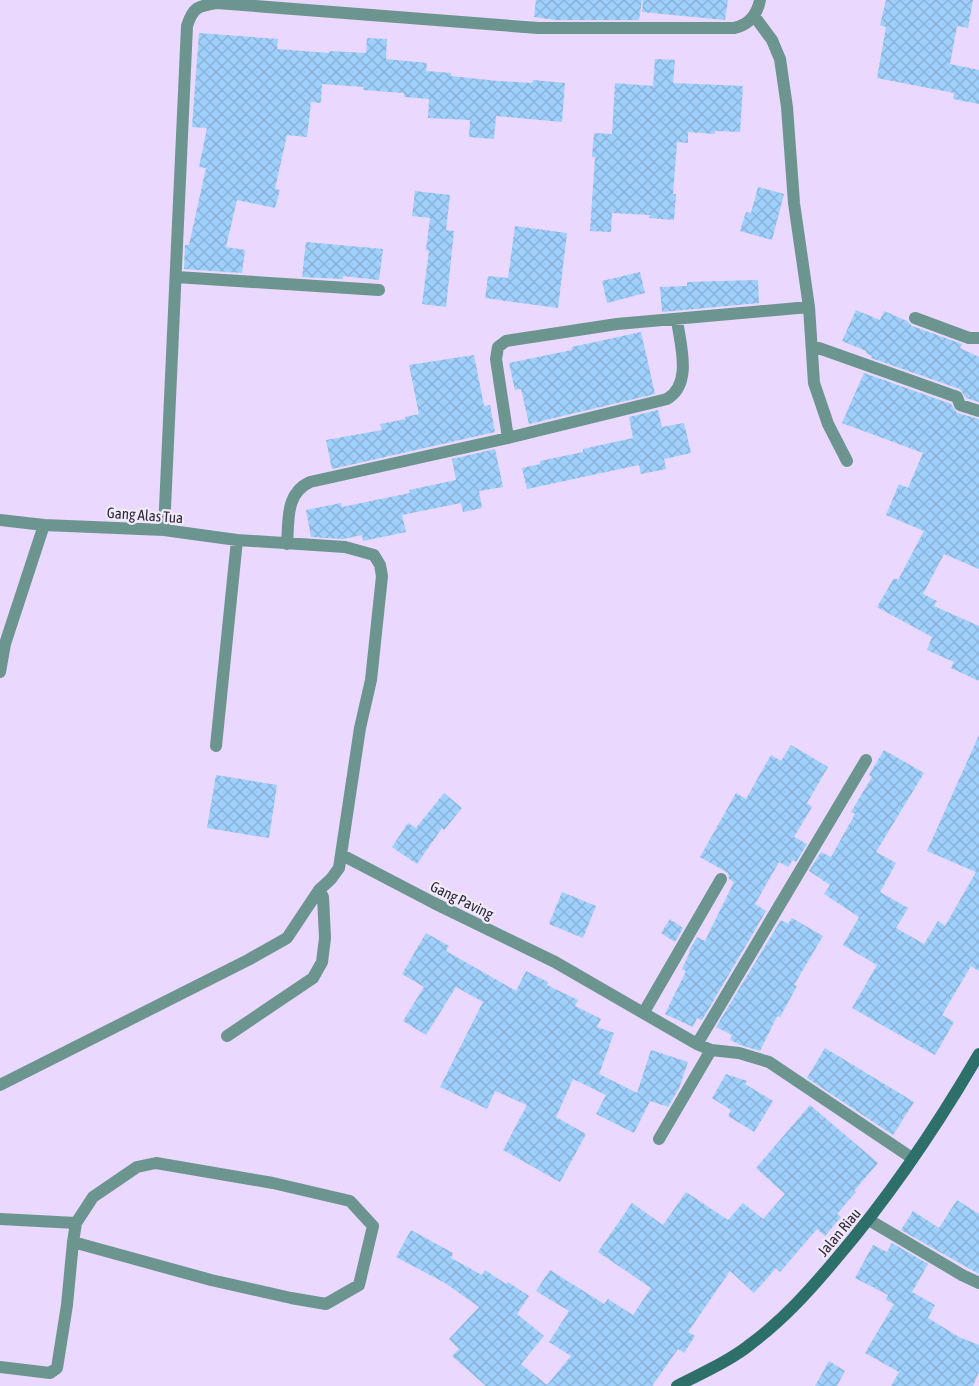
<svg xmlns="http://www.w3.org/2000/svg" width="979" height="1386" viewBox="0 0 979 1386" font-family="'Asap Condensed',sans-serif">
<style>
.building{fill:url(#building-cross-hatch)}
.lines{fill:none;stroke-linecap:round;stroke-linejoin:round}
.street{stroke:#6c958f;stroke-width:12}
.secondary{stroke:#2d6f69;stroke-width:12}
.labels{text-anchor:middle;dominant-baseline:central;stroke-width:4.5;stroke-linejoin:round;paint-order:stroke}
.street-label{font-size:15px;fill:#302938;stroke:#f1eafa}
</style>
<defs>
<pattern id="building-cross-hatch" width="8" height="8" patternUnits="userSpaceOnUse" patternTransform="scale(1.5)"><rect width="8" height="8" fill="#9fd0fb"/><path d="M0 0l8 8M0 8l8-8" fill="none" stroke="#89b3d8"/></pattern>
</defs>
<rect width="100%" height="100%" fill="#ead8fe"/>
<!-- building -->
<path class="building" d="M 536,0 L 642,0 L 639,20 L 556,20 L 534,17 Z
M 643,0 L 728,0 L 725,20 L 642,12 Z
M 886,0 L 973,0 L 968,28 L 957,26 L 950,64 L 979,70 L 979,104 L 953,99 L 954,93 L 877,78 L 886,27 L 880,25 Z
M 199,33 L 278,39 L 277,49 L 329,53 L 329,51 L 366,53 L 367,38 L 387,39 L 386,59 L 427,63 L 426,71 L 451,73 L 451,76 L 498,81 L 532,83 L 533,80 L 565,83 L 562,122 L 496,116 L 494,139 L 469,137 L 470,120 L 428,118 L 429,99 L 404,97 L 404,93 L 363,90 L 364,87 L 322,84 L 321,103 L 311,102 L 307,137 L 287,135 L 275,189 L 280,190 L 275,208 L 237,200 L 226,247 L 245,250 L 242,273 L 184,269 L 185,245 L 189,245 L 206,168 L 199,167 L 207,128 L 192,127 Z
M 655,59 L 675,60 L 673,83 L 743,86 L 740,132 L 715,131 L 715,134 L 688,132 L 688,143 L 677,142 L 673,194 L 676,194 L 674,220 L 649,218 L 650,215 L 612,213 L 611,232 L 590,231 L 595,157 L 592,157 L 594,133 L 612,134 L 615,83 L 653,86 Z
M 758,187 L 784,194 L 772,240 L 740,231 L 746,212 L 751,213 Z
M 415,191 L 450,195 L 446,230 L 454,231 L 446,307 L 422,304 L 429,251 L 426,250 L 430,218 L 412,216 Z
M 515,226 L 567,233 L 558,308 L 485,298 L 488,276 L 508,278 Z
M 306,242 L 383,249 L 379,280 L 343,276 L 343,279 L 302,277 Z
M 640,272 L 645,293 L 607,303 L 602,281 Z
M 758,280 L 759,303 L 662,312 L 660,287 L 687,286 L 687,282 Z
M 856,310 L 880,320 L 884,311 L 907,321 L 912,326 L 962,344 L 960,348 L 979,357 L 979,402 L 966,398 L 960,389 L 871,358 L 872,356 L 866,353 L 866,351 L 842,341 Z
M 641,332 L 655,394 L 529,424 L 521,389 L 515,390 L 509,363 L 572,350 L 572,347 Z
M 474,355 L 484,406 L 490,405 L 495,432 L 332,469 L 326,440 L 382,430 L 380,424 L 406,419 L 405,417 L 419,414 L 409,365 Z
M 864,373 L 951,404 L 957,413 L 979,419 L 979,569 L 944,554 L 923,594 L 937,601 L 934,606 L 979,626 L 979,681 L 951,668 L 954,662 L 927,650 L 932,637 L 877,607 L 894,578 L 898,580 L 924,531 L 886,515 L 899,484 L 908,488 L 923,453 L 842,423 Z
M 658,410 L 662,427 L 684,423 L 691,453 L 664,459 L 666,469 L 641,474 L 639,465 L 527,489 L 522,468 L 540,464 L 540,461 L 583,452 L 583,449 L 633,438 L 629,417 Z
M 495,449 L 503,487 L 479,491 L 482,508 L 463,512 L 461,503 L 402,515 L 406,532 L 363,541 L 362,535 L 343,539 L 311,537 L 306,510 L 341,503 L 342,507 L 410,493 L 409,490 L 456,480 L 452,459 Z
M 979,735 L 979,971 L 971,966 L 942,1015 L 954,1022 L 935,1055 L 852,1008 L 877,965 L 843,945 L 859,917 L 824,894 L 830,885 L 809,871 L 821,852 L 831,857 L 855,814 L 851,812 L 872,777 L 869,775 L 884,750 L 924,773 L 876,852 L 896,863 L 880,892 L 908,908 L 896,928 L 924,944 L 938,921 L 945,926 L 976,872 L 927,851 Z
M 791,745 L 828,767 L 807,803 L 812,807 L 794,837 L 807,844 L 796,862 L 793,860 L 788,867 L 779,862 L 755,904 L 766,911 L 702,1020 L 697,1018 L 693,1027 L 665,1014 L 686,971 L 682,969 L 690,952 L 689,951 L 697,937 L 705,941 L 734,882 L 729,879 L 728,873 L 700,857 L 736,793 L 746,799 L 771,755 L 781,761 Z
M 216,775 L 277,785 L 269,838 L 207,828 Z
M 444,793 L 462,808 L 444,830 L 442,828 L 417,864 L 392,847 L 408,823 L 416,828 Z
M 562,892 L 596,906 L 583,938 L 549,924 Z
M 792,918 L 823,936 L 794,985 L 797,986 L 780,1017 L 777,1016 L 760,1051 L 741,1045 L 730,1040 L 732,1035 L 716,1027 L 781,920 L 788,924 Z
M 670,919 L 683,928 L 675,942 L 661,933 Z
M 426,933 L 449,946 L 446,951 L 516,991 L 526,971 L 548,982 L 547,985 L 578,1000 L 575,1006 L 601,1019 L 597,1027 L 614,1033 L 599,1074 L 637,1093 L 651,1050 L 688,1062 L 679,1088 L 668,1107 L 650,1101 L 634,1133 L 596,1114 L 606,1095 L 573,1079 L 556,1117 L 586,1134 L 560,1182 L 503,1150 L 527,1105 L 495,1091 L 487,1109 L 440,1087 L 483,1002 L 456,987 L 426,1035 L 403,1021 L 424,987 L 402,974 Z
M 825,1048 L 914,1102 L 893,1135 L 807,1078 Z
M 726,1074 L 747,1081 L 745,1084 L 773,1101 L 754,1132 L 728,1116 L 731,1110 L 712,1098 Z
M 810,1105 L 878,1163 L 854,1191 L 856,1192 L 837,1214 L 841,1217 L 825,1236 L 817,1229 L 780,1272 L 776,1268 L 754,1293 L 730,1271 L 688,1332 L 695,1336 L 684,1353 L 678,1349 L 652,1386 L 486,1386 L 452,1356 L 459,1349 L 449,1339 L 479,1307 L 445,1283 L 396,1257 L 411,1230 L 453,1253 L 451,1258 L 482,1275 L 485,1270 L 506,1284 L 508,1282 L 529,1296 L 517,1314 L 544,1336 L 521,1364 L 547,1385 L 571,1356 L 549,1342 L 569,1311 L 536,1291 L 550,1270 L 604,1304 L 608,1299 L 633,1315 L 651,1288 L 598,1252 L 632,1203 L 663,1225 L 686,1192 L 728,1220 L 743,1203 L 763,1219 L 785,1194 L 756,1168 Z
M 957,1200 L 979,1214 L 979,1274 L 901,1230 L 913,1211 L 939,1228 Z
M 892,1243 L 928,1264 L 912,1292 L 935,1305 L 928,1318 L 959,1337 L 979,1345 L 979,1372 L 973,1386 L 891,1386 L 899,1372 L 865,1353 L 894,1304 L 886,1300 L 888,1295 L 855,1278 L 873,1245 L 887,1252 Z
M 829,1361 L 845,1371 L 837,1386 L 815,1386 Z"/>
<g class="lines">
<!-- street -->
<path class="street" d="M 755,17 L 772,40 L 780,59 L 787,107 L 794,203 L 809,307 L 814,383 L 828,424 L 847,461
M 176,277 L 379,290
M 915,318 L 969,338 L 979,338
M 813,346 L 957,397 L 960,405 L 979,411
M 508,438 L 496,359 L 498,347 L 506,341 L 617,324 L 809,307
M 0,520 L 44,525 L 164,530 L 237,540 L 345,547 L 374,555 L 380,565 L 382,576 L 371,680 L 360,728 L 339,868 L 331,879 L 319,890 L 287,938 L 248,960 L 0,1085
M 164,530 L 187,26 C 193,7 198,6 217,3 L 538,28 L 734,28 C 749,25 757,15 760,0
M 287,544 C 289,521 285,493 310,482 L 508,438 L 667,399 C 693,384 680,344 677,320
M 0,672 L 5,644 L 44,525
M 216,746 L 237,540
M 342,855 L 434,903 L 555,962 L 697,1044 L 711,1050 L 739,1053 L 769,1062 L 912,1158
M 644,1012 L 721,879
M 227,1036 L 313,978 L 322,962 L 325,938 L 323,897 L 319,890
M 697,1044 L 866,760
M 659,1139 L 711,1050
M 0,1219 L 76,1223
M 869,1220 L 962,1275 L 979,1283
M 0,1367 L 50,1373 L 57,1368 L 67,1305 L 73,1242 L 76,1223 L 93,1197 L 137,1167 L 156,1163 L 273,1183 L 350,1201 L 373,1226 L 359,1285 L 326,1304 L 291,1298 L 211,1280 L 73,1242"/>
<!-- secondary -->
<path class="secondary" d="M 677,1386 C 702,1373 730,1361 752,1343 C 784,1319 810,1290 836,1259 C 890,1196 937,1126 979,1054"/>
</g>
<g class="labels">
<!-- street labels -->
<g class="street-label">
<text transform="translate(145 515) rotate(4)">Gang Alas Tua</text>
<text transform="translate(462 900) rotate(26)">Gang Paving</text>
<text transform="translate(839 1232) rotate(-50)">Jalan Riau</text>
</g>
</g>
</svg>
